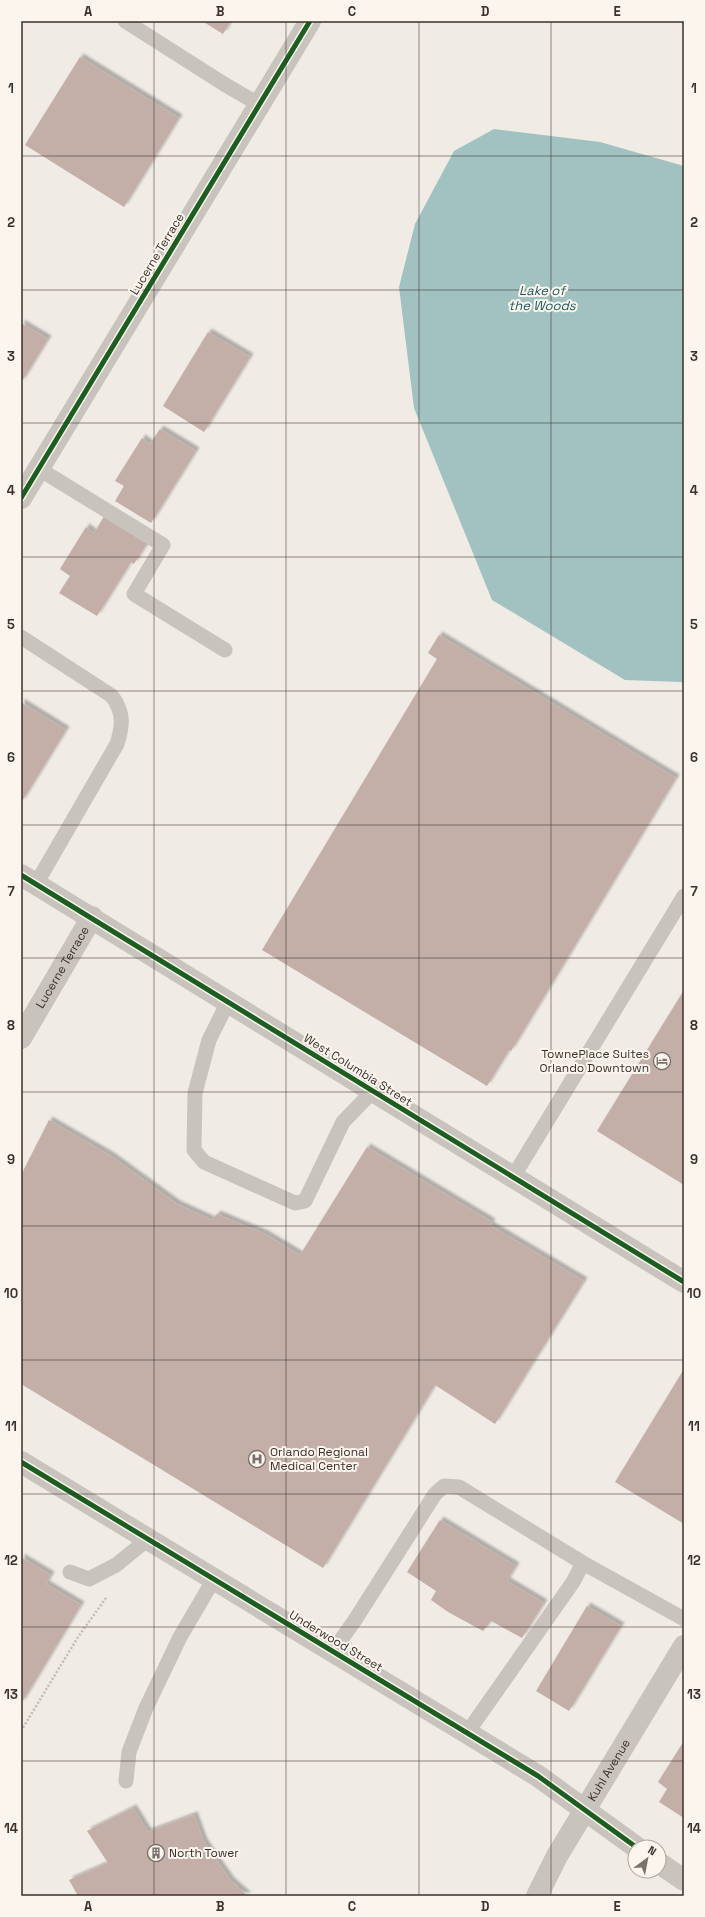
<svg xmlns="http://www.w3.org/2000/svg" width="705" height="1917" viewBox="0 0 705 1917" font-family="'Space Grotesk',sans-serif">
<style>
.water{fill:#a1c2c1}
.building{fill:#c3afa7;filter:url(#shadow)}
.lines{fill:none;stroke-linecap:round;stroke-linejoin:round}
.path{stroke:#c2bbb6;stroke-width:2.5;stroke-dasharray:2 2;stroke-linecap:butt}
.service{stroke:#c9c3be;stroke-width:15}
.minor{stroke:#c9c3be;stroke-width:22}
.tertiary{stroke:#c9c3be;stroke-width:22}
.cycleway-casing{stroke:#fbf5ee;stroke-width:8}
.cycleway{stroke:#1b5e20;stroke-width:5}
.grid{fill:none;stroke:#3b302b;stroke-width:1;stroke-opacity:0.55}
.labels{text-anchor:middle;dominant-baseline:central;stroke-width:4;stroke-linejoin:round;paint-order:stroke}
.street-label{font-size:12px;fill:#3b302b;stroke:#fbf5ee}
.poi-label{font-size:12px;fill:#3b302b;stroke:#fbf5ee;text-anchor:start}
.water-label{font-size:13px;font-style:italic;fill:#1f5a5e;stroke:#fbf5ee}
.neatline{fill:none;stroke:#3b302b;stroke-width:1.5}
.grid-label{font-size:13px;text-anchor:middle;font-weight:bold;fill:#3b302b}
</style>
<defs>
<filter id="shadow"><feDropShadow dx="3.5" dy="-3.5" stdDeviation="1" flood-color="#0004"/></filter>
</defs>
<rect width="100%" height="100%" fill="#f0ebe5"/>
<!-- water -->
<path class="water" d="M 494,129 L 600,142 L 684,166 L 684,683 L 681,682 L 625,680 L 492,600 L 414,408 L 399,287 L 415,224 L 454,151 Z"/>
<!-- building -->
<path class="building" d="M 202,21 L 231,21 L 223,34 Z
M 80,57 L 179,118 L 124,207 L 25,145 Z
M 21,323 L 48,339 L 21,383 Z
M 208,332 L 250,357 L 204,432 L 163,406 Z
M 160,429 L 196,451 L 151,523 L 115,501 L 124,486 L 115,481 L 142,438 L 150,444 Z
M 105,515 L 148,542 L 134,564 L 131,562 L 97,616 L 59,593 L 70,576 L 60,569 L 86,527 L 94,533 Z
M 439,635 L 676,778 L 511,1051 L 509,1050 L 487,1086 L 262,950 L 437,659 L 428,653 Z
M 21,702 L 66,730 L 21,803 Z
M 684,990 L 684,1185 L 597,1131 Z
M 49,1120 L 111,1156 L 177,1204 L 212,1220 L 217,1214 L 265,1234 L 300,1255 L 367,1147 L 492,1222 L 490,1225 L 584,1281 L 495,1424 L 435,1385 L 323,1568 L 21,1384 L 21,1175 Z
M 684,1369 L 684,1524 L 615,1482 Z
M 440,1520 L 516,1566 L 507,1581 L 544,1603 L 522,1638 L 491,1621 L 483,1631 L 448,1612 L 431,1600 L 436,1591 L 407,1572 Z
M 21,1557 L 51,1575 L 46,1584 L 81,1605 L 21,1704 Z
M 587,1606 L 621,1626 L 569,1711 L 536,1691 Z
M 684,1741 L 684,1818 L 659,1802 L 667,1789 L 658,1782 Z
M 133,1808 L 148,1832 L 194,1815 L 204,1842 L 219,1864 L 231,1881 L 248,1896 L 78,1896 L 69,1880 L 108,1863 L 87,1831 Z"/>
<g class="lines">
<!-- path -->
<path class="path" d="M 21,1731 L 78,1637 L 106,1598"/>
<!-- service -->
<path class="service" d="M 125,21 L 224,84 L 260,105
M 39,469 L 163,545 L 134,594 L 225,650
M 21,637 L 112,696 C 124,713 123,725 117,744 L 36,884
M 228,1002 L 209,1040 L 195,1093 L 194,1150 L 204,1162 L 295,1203 L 305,1201 L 343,1122 L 373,1091
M 513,1177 L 684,896
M 583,1563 L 684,1619
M 70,1572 L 89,1579 L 116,1565 L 148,1539
M 333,1651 L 355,1620 L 435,1494 L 444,1486 L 459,1487 L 583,1563 L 573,1582 L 467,1733
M 126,1781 L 129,1752 L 146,1708 L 180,1637 L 214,1579"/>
<!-- minor -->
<g class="minor">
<path d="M 21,498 L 310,21"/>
<path id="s1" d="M 21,1038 L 92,917"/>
<path d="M 21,1462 L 538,1776 L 636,1847"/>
<path d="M 659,1863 L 684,1880"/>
<path id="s2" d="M 537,1896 L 557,1856 L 684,1646"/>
</g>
<!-- tertiary -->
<path class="tertiary" d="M 21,875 L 684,1282"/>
<!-- cycleway casing -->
<g class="cycleway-casing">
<path id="cycleway" d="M 21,498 L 310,21
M 21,875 L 684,1282
M 21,1462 L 538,1776 L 636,1847"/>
</g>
<!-- cycleway -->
<use href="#cycleway" class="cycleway"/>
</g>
<!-- grid -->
<path class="grid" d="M 154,21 L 154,1896M 286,21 L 286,1896M 419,21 L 419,1896M 551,21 L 551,1896M 21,156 L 684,156M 21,290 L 684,290M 21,423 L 684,423M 21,557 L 684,557M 21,691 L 684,691M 21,825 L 684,825M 21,958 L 684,958M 21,1092 L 684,1092M 21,1226 L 684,1226M 21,1360 L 684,1360M 21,1494 L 684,1494M 21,1627 L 684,1627M 21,1761 L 684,1761"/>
<!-- icons -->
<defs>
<g id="hotel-ring" transform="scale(0.9)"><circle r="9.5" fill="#fbf5ee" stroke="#7a716c" stroke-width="1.5"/><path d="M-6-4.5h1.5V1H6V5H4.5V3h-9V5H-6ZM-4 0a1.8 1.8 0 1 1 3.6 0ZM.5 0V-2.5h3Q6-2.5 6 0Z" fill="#7a716c"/></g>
<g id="hospital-ring" transform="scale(0.9)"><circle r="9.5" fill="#fbf5ee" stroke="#7a716c" stroke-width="1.5"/><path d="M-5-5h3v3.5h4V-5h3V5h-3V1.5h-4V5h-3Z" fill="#7a716c"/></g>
<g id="building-ring" transform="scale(0.9)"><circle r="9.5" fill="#fbf5ee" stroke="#7a716c" stroke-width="1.5"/><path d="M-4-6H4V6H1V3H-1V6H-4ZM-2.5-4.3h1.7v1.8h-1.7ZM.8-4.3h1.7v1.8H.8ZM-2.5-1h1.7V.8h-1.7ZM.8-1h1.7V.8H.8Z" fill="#7a716c"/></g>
</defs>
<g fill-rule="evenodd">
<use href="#hotel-ring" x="662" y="1061"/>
<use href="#hospital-ring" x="257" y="1459"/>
<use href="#building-ring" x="156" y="1853"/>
</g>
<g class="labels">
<!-- street labels -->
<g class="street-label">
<text transform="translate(157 254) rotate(-59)">Lucerne Terrace</text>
<text stroke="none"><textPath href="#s1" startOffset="82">Lucerne Terrace</textPath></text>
<text transform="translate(358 1070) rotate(32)">West Columbia Street</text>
<text transform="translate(336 1641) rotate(31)">Underwood Street</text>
<text stroke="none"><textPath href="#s2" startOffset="145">Kuhl Avenue</textPath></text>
</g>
<!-- poi labels -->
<g class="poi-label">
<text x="649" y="1054" text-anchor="end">TownePlace Suites<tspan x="649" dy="14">Orlando Downtown</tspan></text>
<text x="270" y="1452">Orlando Regional<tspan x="270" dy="14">Medical Center</tspan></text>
<text x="169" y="1853">North Tower</text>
</g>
<!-- water labels -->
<g class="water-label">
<text x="542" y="290">Lake of<tspan x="542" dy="15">the Woods</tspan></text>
</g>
</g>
<!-- border -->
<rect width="705" height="1917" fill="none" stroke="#fbf5ee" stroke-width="44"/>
<!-- north arrow -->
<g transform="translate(647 1859) rotate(32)"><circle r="19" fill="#fbf5ee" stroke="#aea6a0"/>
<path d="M0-3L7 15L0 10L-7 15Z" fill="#7a716c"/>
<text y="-6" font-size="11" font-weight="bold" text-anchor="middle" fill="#3b302b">N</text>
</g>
<rect x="22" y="22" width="661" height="1873" class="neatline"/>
<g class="grid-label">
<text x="88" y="16">A</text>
<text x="220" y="16">B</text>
<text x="352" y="16">C</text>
<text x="485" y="16">D</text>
<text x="617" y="16">E</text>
<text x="11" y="93">1</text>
<text x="694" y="93">1</text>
<text x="11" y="227">2</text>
<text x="694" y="227">2</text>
<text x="11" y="361">3</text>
<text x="694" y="361">3</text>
<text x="11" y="495">4</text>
<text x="694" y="495">4</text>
<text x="11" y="629">5</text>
<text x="694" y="629">5</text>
<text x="11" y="762">6</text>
<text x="694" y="762">6</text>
<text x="11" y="896">7</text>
<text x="694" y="896">7</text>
<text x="11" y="1030">8</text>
<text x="694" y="1030">8</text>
<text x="11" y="1164">9</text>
<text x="694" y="1164">9</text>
<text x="11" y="1298">10</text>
<text x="694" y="1298">10</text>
<text x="11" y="1431">11</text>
<text x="694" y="1431">11</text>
<text x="11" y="1565">12</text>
<text x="694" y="1565">12</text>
<text x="11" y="1699">13</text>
<text x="694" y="1699">13</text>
<text x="11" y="1833">14</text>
<text x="694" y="1833">14</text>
<text x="88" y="1911">A</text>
<text x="220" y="1911">B</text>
<text x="352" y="1911">C</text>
<text x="485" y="1911">D</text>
<text x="617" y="1911">E</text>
</g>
</svg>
